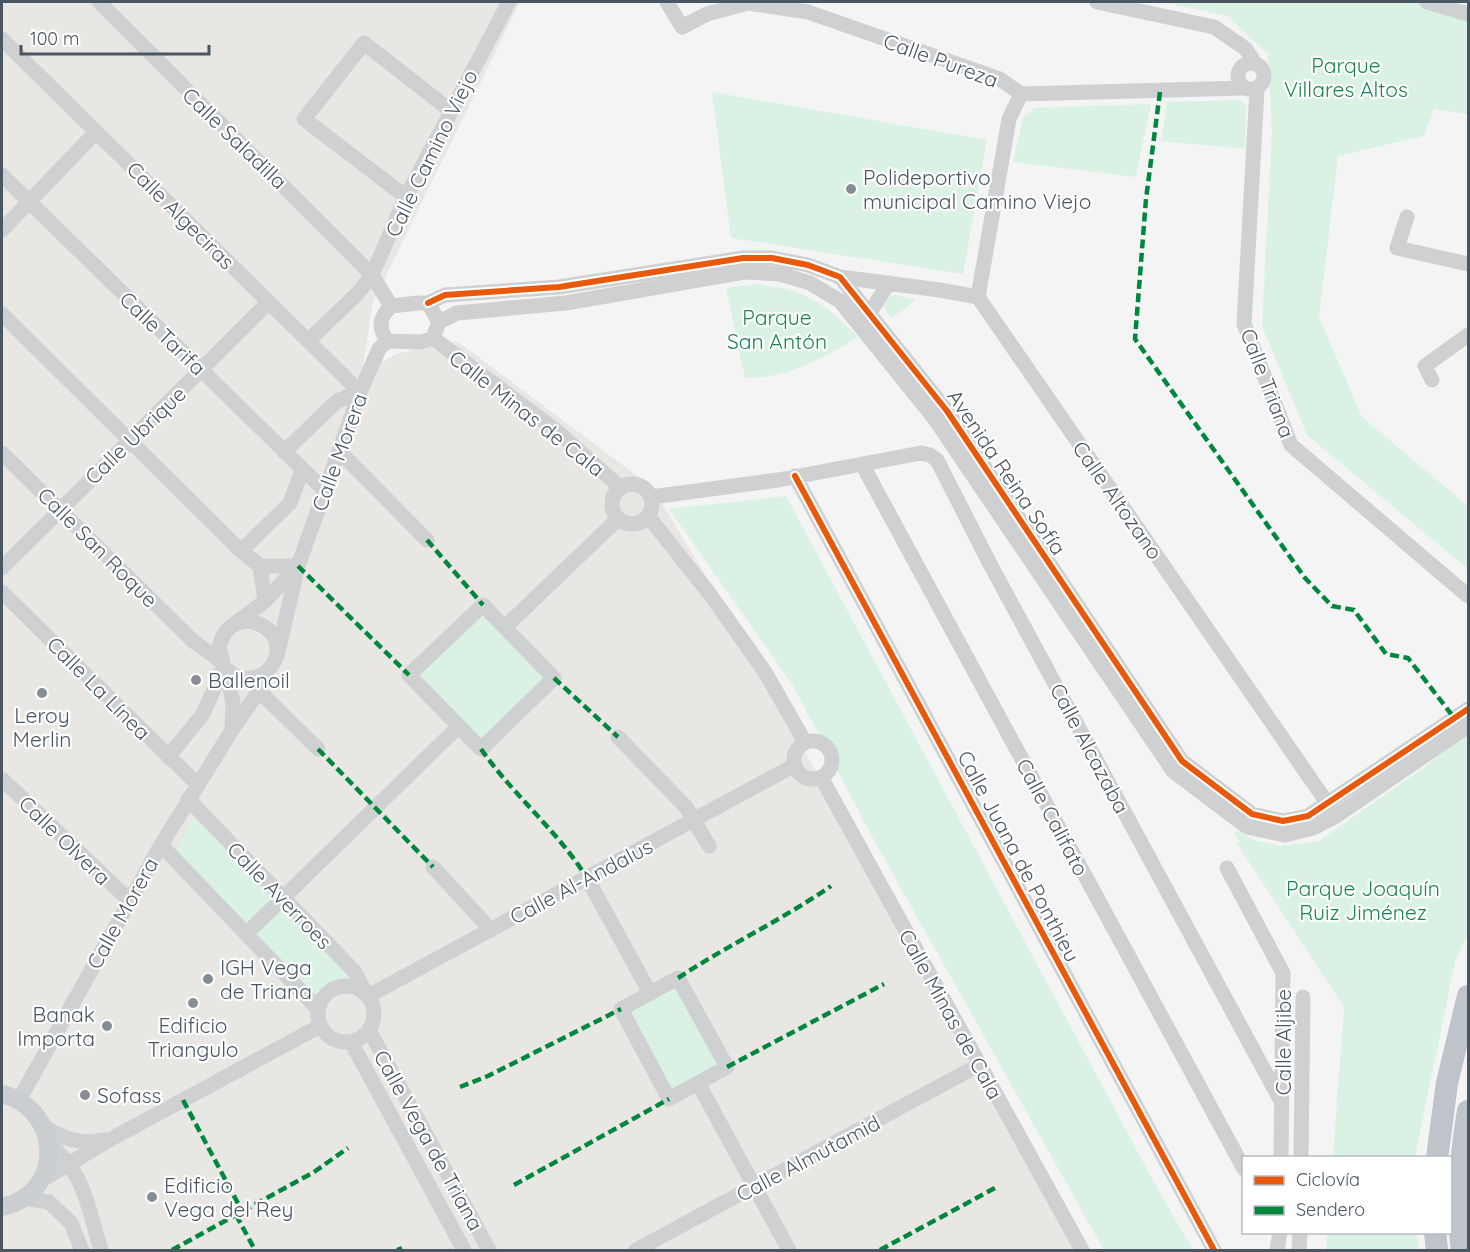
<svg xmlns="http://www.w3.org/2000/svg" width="1470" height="1252" viewBox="0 0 1470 1252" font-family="Quicksand,sans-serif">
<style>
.commercial{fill:#e8e7e3}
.green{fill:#d9f2e3}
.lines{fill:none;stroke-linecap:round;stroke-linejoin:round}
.highway-casing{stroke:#b9bec3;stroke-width:22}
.minor{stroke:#ced0d2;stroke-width:15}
.major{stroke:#caced1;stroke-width:18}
.highway{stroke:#bec4c9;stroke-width:21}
.quiet{stroke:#00873e;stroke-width:4.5;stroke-dasharray:9 4.5;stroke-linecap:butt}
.cycleway-casing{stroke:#fff;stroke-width:10}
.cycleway{stroke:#e8590c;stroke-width:6}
.poi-dot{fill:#868d94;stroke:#fff;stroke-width:2}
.labels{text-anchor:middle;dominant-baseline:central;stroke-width:4.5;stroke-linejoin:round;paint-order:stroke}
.street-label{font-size:21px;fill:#4a5661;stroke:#fff}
.park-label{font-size:21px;fill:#17864f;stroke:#fff}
.poi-label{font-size:21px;fill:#4a5661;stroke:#fff;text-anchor:start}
</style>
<rect width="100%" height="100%" fill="#f4f4f4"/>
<!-- commercial -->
<path class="commercial" d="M 2,2 L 520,2 L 373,302 L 362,372 L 399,353 L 457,341 L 652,487 L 700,566 L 842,817 L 1079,1250 L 2,1250 Z"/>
<!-- green -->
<path class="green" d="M 1162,2 L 1406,2 L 1430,3 L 1468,13 L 1468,114 L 1434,109 L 1424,136 L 1338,156 L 1319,317 L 1362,417 L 1468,506 L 1468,569 L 1307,435 L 1262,326 L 1272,132 L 1268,54 L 1227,16 Z
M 712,92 L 987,140 L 963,274 L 731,238 Z
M 1240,100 L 1246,105 L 1245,149 L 1161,141 L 1167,102 Z
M 1151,104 L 1136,177 L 1013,162 L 1023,117 L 1035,108 Z
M 754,284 C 806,290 821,300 858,337 C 824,358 785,379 745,378 L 726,288 Z
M 895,295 L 916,300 L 891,319 L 884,307 L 889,297 Z
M 786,496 L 1156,1186 L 1193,1250 L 1104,1250 L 870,833 L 794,687 L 669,509 Z
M 483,614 L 546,679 L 482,739 L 420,674 Z
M 1468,731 L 1468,933 L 1455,962 L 1415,1157 L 1333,1157 L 1344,1007 L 1236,842 L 1240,842 L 1235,834 L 1236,830 L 1254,840 L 1280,846 L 1319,841 L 1426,766 Z
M 194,817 L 273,898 L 247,923 L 176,851 Z
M 281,907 L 350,975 L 329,981 L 316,994 L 254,932 Z
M 676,983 L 721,1065 L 673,1092 L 627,1010 Z
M 1327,1233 L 1417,1233 L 1419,1250 L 1326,1250 Z"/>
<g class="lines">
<!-- highway casing -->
<g class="highway-casing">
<path id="highway" d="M 1437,1158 L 1447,1083 L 1468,996
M 1435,1232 L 1437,1250
M 1462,1250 C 1456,1208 1461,1153 1468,1111"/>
</g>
<!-- minor -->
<path class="minor" d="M 99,2 L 372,275 L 358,293 L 308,341
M 667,2 L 682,27 L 707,14 L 748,3 L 808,12 L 1000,79 L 1021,94 L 1243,88
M 1097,2 L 1214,27 L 1246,49 L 1254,62
M 1427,2 L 1468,14
M 2,39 L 360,392
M1238 76a13 13 0 1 1 26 0a13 13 0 1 1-26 0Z
M 1257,89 L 1244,324 L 1291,445 L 1468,596
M 2,175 L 325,491
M 406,197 L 304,119 L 364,43 L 451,111
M 1407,217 L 1397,248 L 1468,264
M 2,230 L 96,132
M 840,277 L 940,290 L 978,297 L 1332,810
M 978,297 L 1009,119 L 1021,94
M 418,303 L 428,303 L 439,322 L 433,338 L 421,342 L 387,341 C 378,327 379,318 391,306 Z
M 428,303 L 445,295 L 559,287 L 743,258 L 772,258 L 808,265 L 840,277 L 947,411 L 1182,761 L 1252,814 L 1283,821 L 1308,816 L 1468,709
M 391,306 L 372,275 L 406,197 L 509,2
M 870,312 L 889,283
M 2,314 L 241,551 L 260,566
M 439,322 L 457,313 L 566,303 L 744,272 L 780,274 L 810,283 L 840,301 L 934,418 L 1173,771 L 1247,827 L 1285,835 L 1313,828 L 1336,816 L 1468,726
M 433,338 L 558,432 L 621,488
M 1432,380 L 1425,366 L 1468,335
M 284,452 L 337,401 L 360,392
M 340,452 L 427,540
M 2,453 L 193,641 L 222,662
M 862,464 L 1244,1169
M 795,476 L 1214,1250
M612 504a20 20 0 1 1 40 0a20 20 0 1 1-40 0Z
M 651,497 L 778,480 L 921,453 L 930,455 L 937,460 L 990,564 L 1282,1103
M 648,516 L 709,593 L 765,672 L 805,742
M 241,551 L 290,503 L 302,470
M 260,566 L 298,566
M 260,566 L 265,601
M 2,568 L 269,302
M 2,592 L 198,785
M 483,605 L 554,678 L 481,749 L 409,675 Z
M 236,623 L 265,601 L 296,568
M 505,627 L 618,519
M 277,656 L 298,566 L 360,392 L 379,349 L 387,341
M 226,669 L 233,703 L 232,730
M 259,691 L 318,749
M 618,737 L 686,807 L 709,846
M794 760a19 19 0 1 1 38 0a19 19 0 1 1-38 0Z
M 168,757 L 203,714 L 224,667 L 219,648 C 229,595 304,631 267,672 C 251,682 237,680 224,667
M 821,777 L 1082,1250
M 2,779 L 129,900
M 188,799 L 355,972 L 366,994
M 161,845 L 318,1009
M 433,867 L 491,930
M 1227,868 L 1283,973 L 1281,1158
M 587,878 L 650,993
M 247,933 L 458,727
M 678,978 L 727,1067 L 669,1099 L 621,1009 Z
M318 1014a28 28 0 1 1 56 0a28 28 0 1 1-56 0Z
M 368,996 L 795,765
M 369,1030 L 489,1250
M 351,1042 L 464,1250
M 698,1083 L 789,1250
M 19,1100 L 161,845 L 232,730 L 259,691 L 267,672
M 43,1126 C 66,1140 78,1144 105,1140
M 48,1143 C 85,1172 88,1208 101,1250
M 1301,1158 L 1303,997
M 40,1181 L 111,1139 L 320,1026
M 24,1198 L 49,1202 L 71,1223 L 82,1250
M 636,1250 L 979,1065
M 1277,1250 L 1280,1232
M 1299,1250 L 1300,1232"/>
<!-- major -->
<path class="major" d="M 2,1094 C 63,1110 65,1193 2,1207"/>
<!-- highway -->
<use href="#highway" class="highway"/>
<!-- quiet -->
<path class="quiet" d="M 1160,92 L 1146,199 L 1135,339 L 1305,578 L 1332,606 L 1354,610 L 1386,654 L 1408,658 L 1455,719
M 427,540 L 483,605
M 298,566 L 409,675
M 554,678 L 618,737
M 318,749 L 433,867
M 481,749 C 513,795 557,830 587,878
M 678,978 C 728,945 782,920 831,886
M 727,1067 L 884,984
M 460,1087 L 488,1076 L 621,1009
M 183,1100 L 242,1211
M 514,1185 L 669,1099
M 236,1215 L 255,1250
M 172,1250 L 314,1172 L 348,1148
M 397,1250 L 402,1248
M 880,1250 L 995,1188"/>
<!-- cycleway casing -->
<g class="cycleway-casing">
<path id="cycleway" d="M 428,303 L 445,295 L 559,287 L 743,258 L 772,258 L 808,265 L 840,277 L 947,411 L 1182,761 L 1252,814 L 1283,821 L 1308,816 L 1468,709
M 795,476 L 1214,1250"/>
</g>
<!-- cycleway -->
<use href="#cycleway" class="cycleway"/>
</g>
<!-- markers -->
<g class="poi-dot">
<circle cx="851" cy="189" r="6"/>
<circle cx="196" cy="680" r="6"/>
<circle cx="42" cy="693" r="6"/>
<circle cx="208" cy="979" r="6"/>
<circle cx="193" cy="1003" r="6"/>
<circle cx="107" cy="1026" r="6"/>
<circle cx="85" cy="1095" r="6"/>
<circle cx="152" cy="1197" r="6"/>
</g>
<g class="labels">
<!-- street labels -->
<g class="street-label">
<text transform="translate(941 60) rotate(20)">Calle Pureza</text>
<text transform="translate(235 138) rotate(44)">Calle Saladilla</text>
<text transform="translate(431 153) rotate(-64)">Calle Camino Viejo</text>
<text transform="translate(181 215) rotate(45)">Calle Algeciras</text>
<text transform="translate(163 333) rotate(44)">Calle Tarifa</text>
<text transform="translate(1268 383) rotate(69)">Calle Triana</text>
<text transform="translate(527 413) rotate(38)">Calle Minas de Cala</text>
<text transform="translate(135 435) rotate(-44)">Calle Ubrique</text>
<text transform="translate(339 452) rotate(-70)">Calle Morera</text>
<text transform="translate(1007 472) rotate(56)">Avenida Reina Sofía</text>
<text transform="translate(1118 500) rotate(55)">Calle Altozano</text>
<text transform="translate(98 547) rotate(45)">Calle San Roque</text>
<text transform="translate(99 688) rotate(45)">Calle La Línea</text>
<text transform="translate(1090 748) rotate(62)">Calle Alcazaba</text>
<text transform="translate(1053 817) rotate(62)">Calle Califato</text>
<text transform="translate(65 840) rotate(44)">Calle Olvera</text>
<text transform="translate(1019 856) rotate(62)">Calle Juana de Ponthieu</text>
<text transform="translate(581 881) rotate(-28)">Calle Al-Andalus</text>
<text transform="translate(280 895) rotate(46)">Calle Averroes</text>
<text transform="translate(122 913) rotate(-61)">Calle Morera</text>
<text transform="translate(951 1014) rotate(61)">Calle Minas de Cala</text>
<text transform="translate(1283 1042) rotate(-90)">Calle Aljibe</text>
<text transform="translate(429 1140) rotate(61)">Calle Vega de Triana</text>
<text transform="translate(808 1158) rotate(-28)">Calle Almutamid</text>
</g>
<!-- park labels -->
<g class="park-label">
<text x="1346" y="65">Parque<tspan x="1346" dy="24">Villares Altos</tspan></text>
<text x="777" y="317">Parque<tspan x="777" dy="24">San Antón</tspan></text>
<text x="1363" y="888">Parque Joaquín<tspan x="1363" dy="24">Ruiz Jiménez</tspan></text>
</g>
<!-- poi labels -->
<g class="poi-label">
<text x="863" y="177">Polideportivo<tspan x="863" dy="24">municipal Camino Viejo</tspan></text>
<text x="208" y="680">Ballenoil</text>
<text x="42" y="715" text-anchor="middle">Leroy<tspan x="42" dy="24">Merlin</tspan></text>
<text x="220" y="967">IGH Vega<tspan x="220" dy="24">de Triana</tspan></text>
<text x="95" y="1014" text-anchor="end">Banak<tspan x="95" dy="24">Importa</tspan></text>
<text x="193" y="1025" text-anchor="middle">Edificio<tspan x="193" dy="24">Triangulo</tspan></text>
<text x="97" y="1095">Sofass</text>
<text x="164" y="1185">Edificio<tspan x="164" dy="24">Vega del Rey</tspan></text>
</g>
</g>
<!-- border -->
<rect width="1470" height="1252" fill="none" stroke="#4a5661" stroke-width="6"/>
<!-- legend -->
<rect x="1242" y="1156" width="210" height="78" fill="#ffffff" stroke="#b7bbc0" stroke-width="1.5"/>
<rect x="1254" y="1176" width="30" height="9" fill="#e8590c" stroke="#b7bbc0" stroke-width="1.5"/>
<text x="1296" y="1186" font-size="18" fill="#4a5661">Ciclovía</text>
<rect x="1254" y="1206" width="30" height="9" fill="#00873e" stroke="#b7bbc0" stroke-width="1.5"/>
<text x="1296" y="1216" font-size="18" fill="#4a5661">Sendero</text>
<!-- scale -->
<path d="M21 45v9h188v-9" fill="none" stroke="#4a5661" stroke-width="3"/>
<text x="30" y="45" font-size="18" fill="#4a5661" stroke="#ffffff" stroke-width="4.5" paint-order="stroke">100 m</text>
</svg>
